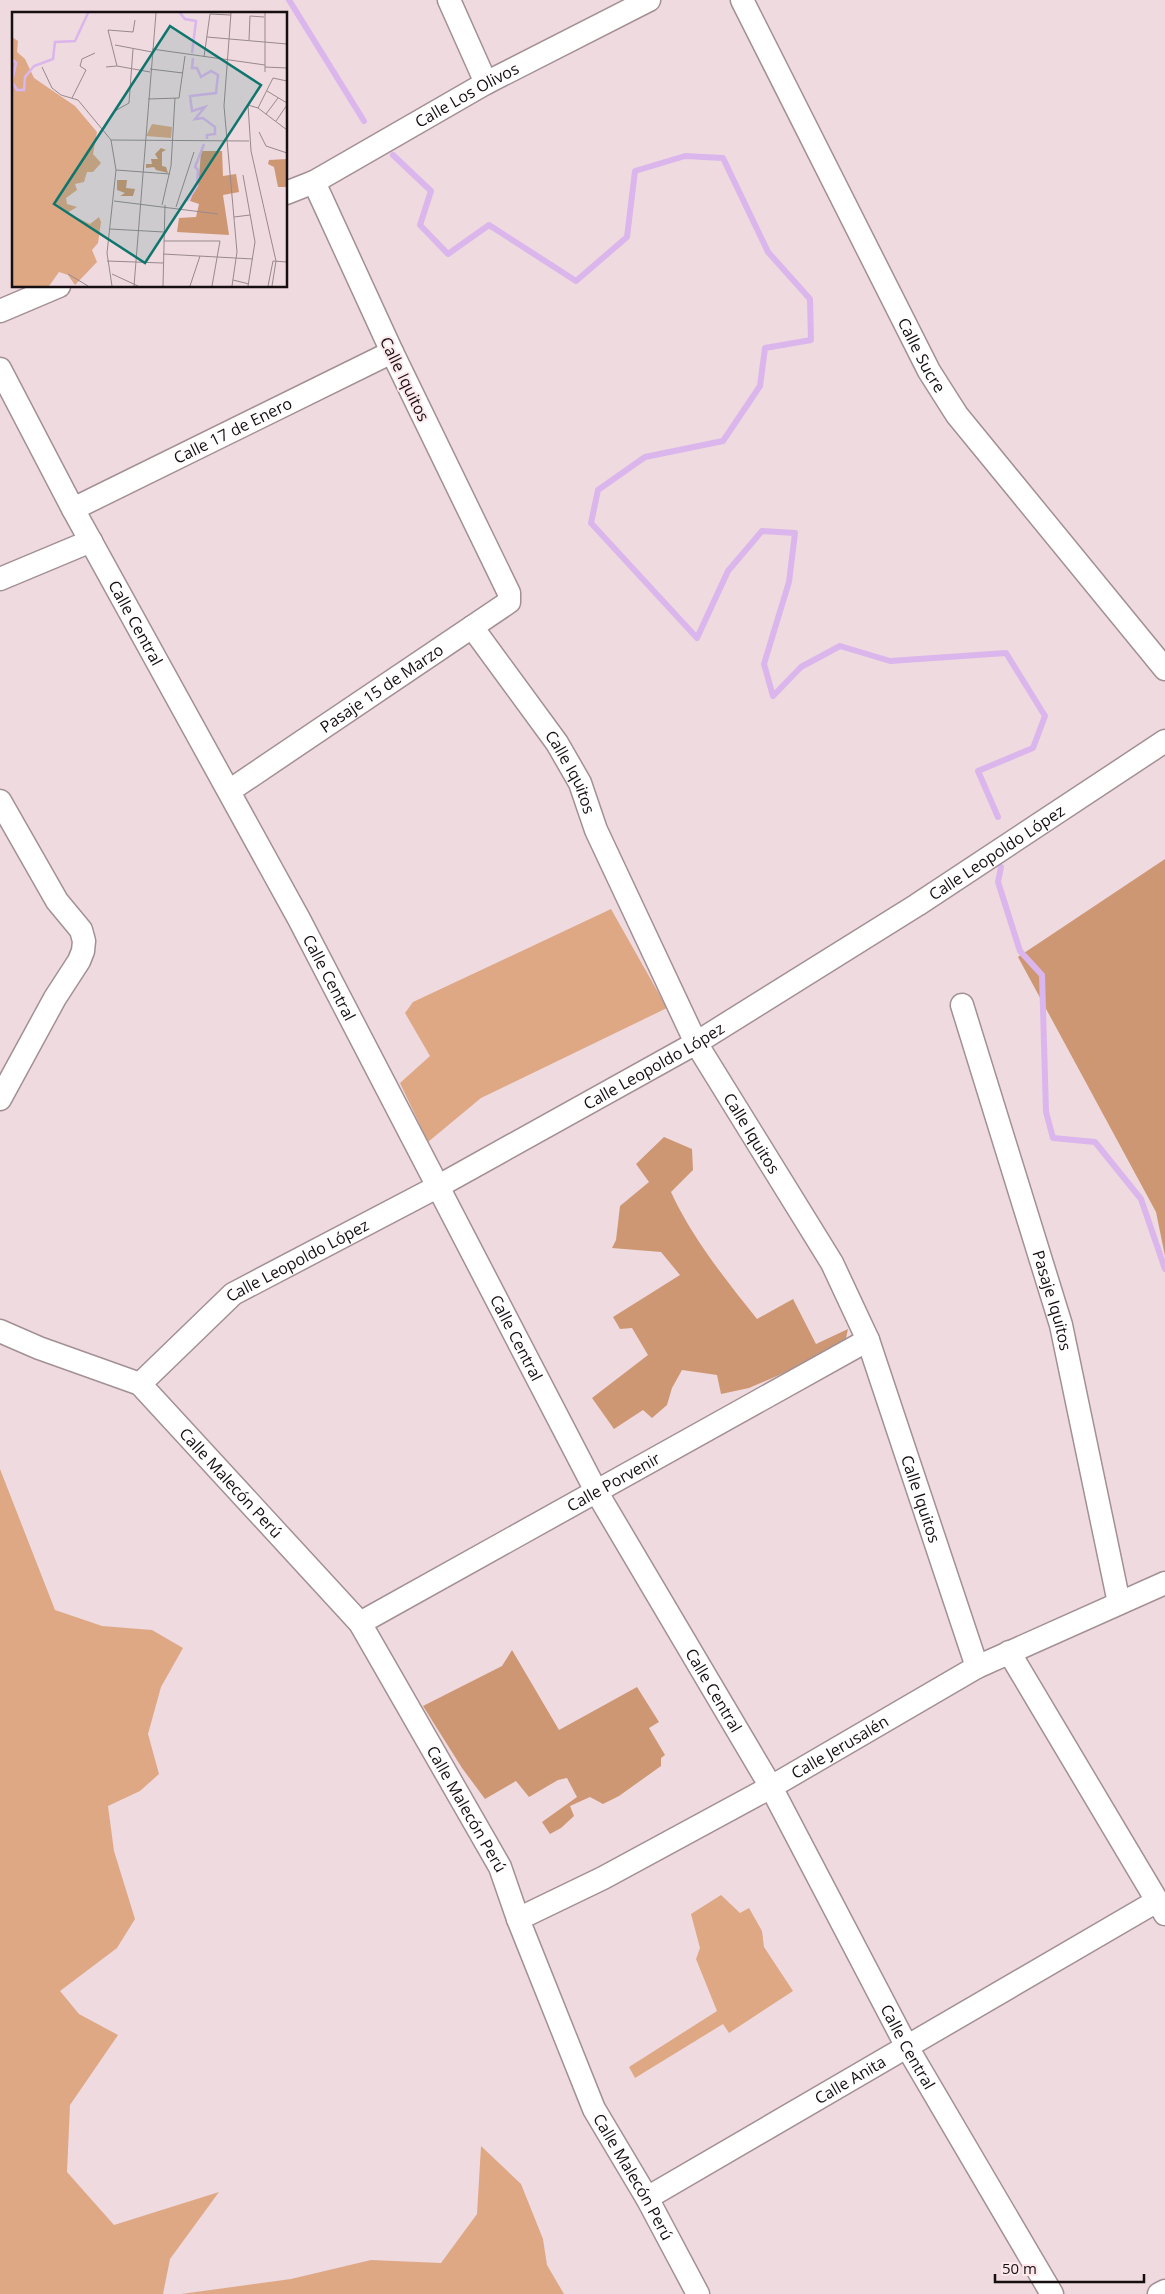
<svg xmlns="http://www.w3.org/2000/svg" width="1165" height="2294" viewBox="0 0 1165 2294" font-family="'Open Sans',sans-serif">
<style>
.green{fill:#dea885}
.forest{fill:#ce9773}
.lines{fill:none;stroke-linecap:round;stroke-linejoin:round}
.stream{stroke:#dab6ec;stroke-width:6}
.minor-casing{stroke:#a39094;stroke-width:25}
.minor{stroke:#fff;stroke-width:22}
.labels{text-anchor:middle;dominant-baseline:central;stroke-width:4;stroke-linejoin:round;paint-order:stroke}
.street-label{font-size:16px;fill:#160f11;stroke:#fde8ec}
.inset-river{fill:none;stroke:#dab6ec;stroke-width:2.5}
.inset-road{fill:none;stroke:#98898d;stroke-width:1}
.view{fill:#0f766e;fill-opacity:0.15;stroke:#0f766e;stroke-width:2.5}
.inset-edge{fill:none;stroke:#160f11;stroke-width:2.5}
</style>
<rect width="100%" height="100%" fill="#efdadf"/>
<!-- green -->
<path class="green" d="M 611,909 L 667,1008 L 481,1098 L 428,1142 L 400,1083 L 430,1056 L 405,1013 L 413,1002 Z
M 0,1469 L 55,1610 L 102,1626 L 152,1630 L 183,1648 L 161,1687 L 148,1734 L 159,1774 L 140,1791 L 108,1806 L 114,1851 L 135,1919 L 117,1948 L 60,1991 L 79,2014 L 118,2035 L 70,2105 L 67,2172 L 114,2225 L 219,2192 L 170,2259 L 163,2294 L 0,2294 Z
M 721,1895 L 740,1913 L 749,1908 L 762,1931 L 764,1947 L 793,1991 L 729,2033 L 723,2024 L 635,2078 L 629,2067 L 717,2011 L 696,1959 L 700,1948 L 691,1914 Z
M 481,2146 L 521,2184 L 543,2239 L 547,2265 L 564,2294 L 181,2294 L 291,2279 L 371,2260 L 441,2263 L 477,2214 Z"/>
<!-- forest -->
<path class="forest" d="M 1165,859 L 1165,1256 L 1156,1212 L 1018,957 Z
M 664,1137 L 692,1149 L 693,1170 L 671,1192 C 692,1238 726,1280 757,1319 L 793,1299 L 816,1344 L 848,1329 L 844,1347 L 749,1388 L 721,1394 L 717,1375 L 682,1370 L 672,1388 L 667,1405 L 652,1418 L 643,1410 L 614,1429 L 592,1398 L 648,1355 L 632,1328 L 620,1329 L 613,1317 L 680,1275 L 661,1252 L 612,1248 L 616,1240 L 620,1206 L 649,1182 L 636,1164 Z
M 512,1650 L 559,1730 L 637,1687 L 659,1722 L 649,1728 L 665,1755 L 661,1758 L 661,1766 L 619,1796 L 603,1804 L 590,1797 L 570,1806 L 574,1816 L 561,1828 L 550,1834 L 542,1822 L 577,1797 L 567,1778 L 558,1780 L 529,1797 L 516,1781 L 485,1799 L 462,1768 L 423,1706 L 502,1666 Z"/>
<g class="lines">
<!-- stream -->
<path class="stream" d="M 289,0 L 364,121
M 393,155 L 431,191 L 420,225 L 448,254 L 489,225 L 576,281 L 627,237 L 635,171 L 685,156 L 723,158 L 768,252 L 810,299 L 811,340 L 765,348 L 760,386 L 723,441 L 645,457 L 598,490 L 591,523 L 697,638 L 728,571 L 762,531 L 795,533 L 789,582 L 764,664 L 773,696 L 801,667 L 840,646 L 890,661 L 1006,653 L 1045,716 L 1033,748 L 978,771 L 998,817
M 1001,867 L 998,882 L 1020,951 L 1042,975 L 1046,1112 L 1053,1138 L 1095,1142 L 1141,1199 L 1165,1269"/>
<!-- minor casing -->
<g class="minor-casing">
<g id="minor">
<path d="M 449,0 L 486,83"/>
<path id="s1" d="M 742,0 L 929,371 L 957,415 L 1165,669"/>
<path id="s2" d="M 286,193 L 314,182 L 486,83 L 649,0"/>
<path d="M 0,311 L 59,286"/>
<path id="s3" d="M 0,369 L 73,509 L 299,919 L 596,1491 L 771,1787 L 907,2047 L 1052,2294"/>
<path id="s4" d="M 73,509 L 392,352"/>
<path d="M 0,579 L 91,541"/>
<path id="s5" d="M 472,627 L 557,743 L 580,783 L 596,830 L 696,1043 L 832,1263 L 868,1340 L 977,1667"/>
<path id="s6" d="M 229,791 L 509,602 L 509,593 L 392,352 L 314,182"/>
<path d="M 0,801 L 57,901 L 81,930 L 84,941 L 83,951 L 79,961 L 55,998 L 0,1099"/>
<path id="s7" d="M 962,1005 L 1061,1325 L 1119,1603"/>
<path id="s8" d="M 0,1331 L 39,1348 L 140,1384 L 360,1623 L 500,1867 L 518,1919 L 594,2109 L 647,2198 L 698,2294"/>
<path id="s9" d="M 140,1384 L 233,1294 L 437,1187 L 696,1043 L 917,905 L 1165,741"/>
<path id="s10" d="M 360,1623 L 868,1340"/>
<path d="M 1009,1652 L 1165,1914"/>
<path id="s11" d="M 518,1919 L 603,1878 L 771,1787 L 977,1667 L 1165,1583"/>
<path id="s12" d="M 647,2198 L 1157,1901"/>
<path d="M 1159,2294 L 1165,2291"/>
</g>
</g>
<!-- minor -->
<use href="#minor" class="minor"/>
</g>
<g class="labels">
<!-- street labels -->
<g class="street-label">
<text stroke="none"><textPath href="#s2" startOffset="206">Calle Los Olivos</textPath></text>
<text stroke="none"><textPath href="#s1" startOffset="398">Calle Sucre</textPath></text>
<text transform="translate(405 379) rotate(64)">Calle Iquitos</text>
<text stroke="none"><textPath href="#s4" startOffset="178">Calle 17 de Enero</textPath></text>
<text stroke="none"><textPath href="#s3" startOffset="288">Calle Central</textPath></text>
<text stroke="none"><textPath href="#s6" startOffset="184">Pasaje 15 de Marzo</textPath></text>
<text stroke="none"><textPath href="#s5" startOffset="176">Calle Iquitos</textPath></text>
<text stroke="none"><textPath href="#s9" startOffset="1012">Calle Leopoldo López</textPath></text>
<text stroke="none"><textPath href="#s3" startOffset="692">Calle Central</textPath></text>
<text stroke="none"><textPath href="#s9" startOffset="608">Calle Leopoldo López</textPath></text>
<text stroke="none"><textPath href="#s5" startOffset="581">Calle Iquitos</textPath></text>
<text stroke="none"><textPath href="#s9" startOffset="202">Calle Leopoldo López</textPath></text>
<text stroke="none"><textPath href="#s7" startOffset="309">Pasaje Iquitos</textPath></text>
<text stroke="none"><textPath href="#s3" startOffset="1098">Calle Central</textPath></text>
<text stroke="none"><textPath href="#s10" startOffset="290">Calle Porvenir</textPath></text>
<text stroke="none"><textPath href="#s8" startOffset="284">Calle Malecón Perú</textPath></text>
<text stroke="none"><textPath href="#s5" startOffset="986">Calle Iquitos</textPath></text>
<text stroke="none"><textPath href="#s3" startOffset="1502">Calle Central</textPath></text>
<text stroke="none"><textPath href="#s11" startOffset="365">Calle Jerusalén</textPath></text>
<text stroke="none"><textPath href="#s8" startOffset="689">Calle Malecón Perú</textPath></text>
<text stroke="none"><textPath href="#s3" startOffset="1908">Calle Central</textPath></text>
<text stroke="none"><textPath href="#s12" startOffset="235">Calle Anita</textPath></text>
<text stroke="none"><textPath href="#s8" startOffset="1094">Calle Malecón Perú</textPath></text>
</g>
</g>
<!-- overview -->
<g transform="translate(12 12)">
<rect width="275" height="275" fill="#efdadf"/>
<path d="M 0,25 L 6,29 L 5,40 L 13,47 L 22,66 L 63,94 L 85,120 L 81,142 L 89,151 L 81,160 L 75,160 L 72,170 L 63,172 L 65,178 L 54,186 L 55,192 L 65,195 L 55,201 L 78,212 L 87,205 L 89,210 L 86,231 L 80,238 L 85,250 L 63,273 L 56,263 L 47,260 L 37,274 L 0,274 ZM 140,112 L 160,115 L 159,126 L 134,124 Z" fill="#dea885"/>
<path d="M 149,136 L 154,138 L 150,140 L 150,154 L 154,155 L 156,161 L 144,158 L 142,155 L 134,156 L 134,152 L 140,152 L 139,147 L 146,147 L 143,142 ZM 189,139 L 210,139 L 211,164 L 224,162 L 227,180 L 211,183 L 217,223 L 165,220 L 167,206 L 184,205 L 187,192 L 178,189 L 187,166 ZM 275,147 L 275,175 L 266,175 L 262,155 L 256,152 L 257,148 ZM 105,168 L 115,168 L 114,176 L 123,177 L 121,184 L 108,184 L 113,181 L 105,178 Z" fill="#ce9773"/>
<path class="inset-river" d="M 168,1 L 173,7 L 184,9 L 180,41M 181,46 L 180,56 L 185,56 L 189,65 L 199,59 L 206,63 L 204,81 L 178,84 L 180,99 L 193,95 L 183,107 L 191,106 L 203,115 L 203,122 L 195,123 L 195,127M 0,47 L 4,51 L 0,70 L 5,78 L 12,78 L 13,65 L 22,54 L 41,47 L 43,30 L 63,29 L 76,1M 175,189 L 185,174 L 186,158 L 183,155 L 192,132"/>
<path class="inset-road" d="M 219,1 L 212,94 L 225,240 L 220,274M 253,1 L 253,60M 195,25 L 275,32M 237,28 L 238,4 L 252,5M 103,33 L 140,40M 140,37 L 253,53M 192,45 L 198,2 L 219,3M 105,54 L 96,18 L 121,20 L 123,8M 30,55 L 40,76 L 49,83 L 66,88 L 99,128 L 104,158 L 95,241 L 100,274M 94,55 L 105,54 L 138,60M 253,55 L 275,56M 138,57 L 171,61M 255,79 L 275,91M 60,86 L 74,58 L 68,54 L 70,47 L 83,41M 136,87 L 167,86 L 173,44M 246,96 L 261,66 L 275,69M 101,100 L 117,91 L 121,37M 254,102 L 266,86M 264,109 L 275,93M 247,120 L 254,134 L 275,141M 99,128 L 237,129M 104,158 L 158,162M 231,163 L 243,230 L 236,274M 102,189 L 206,202M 150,193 L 159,154 L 163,86M 164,195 L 182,140M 222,205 L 238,203M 98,217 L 152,220M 152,229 L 208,229 L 200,274M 151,242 L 241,247M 95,249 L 151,251M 264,249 L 239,139 L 236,93 L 246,96 L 275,118M 56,262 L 76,274M 100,262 L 126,274M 221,268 L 237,272M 122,274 L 144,1M 151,274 L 153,193M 178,274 L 188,244M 256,274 L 261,249 L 275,250M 260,274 L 264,249"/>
<path class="view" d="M 158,14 L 249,73 L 133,251 L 42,192 Z"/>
<rect width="275" height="275" class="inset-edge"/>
</g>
<!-- scale -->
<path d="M995 2274v8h149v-8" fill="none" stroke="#160f11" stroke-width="2.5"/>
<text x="1002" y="2274" font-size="15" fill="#160f11" stroke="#fde8ec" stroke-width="4" paint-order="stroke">50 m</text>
</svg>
